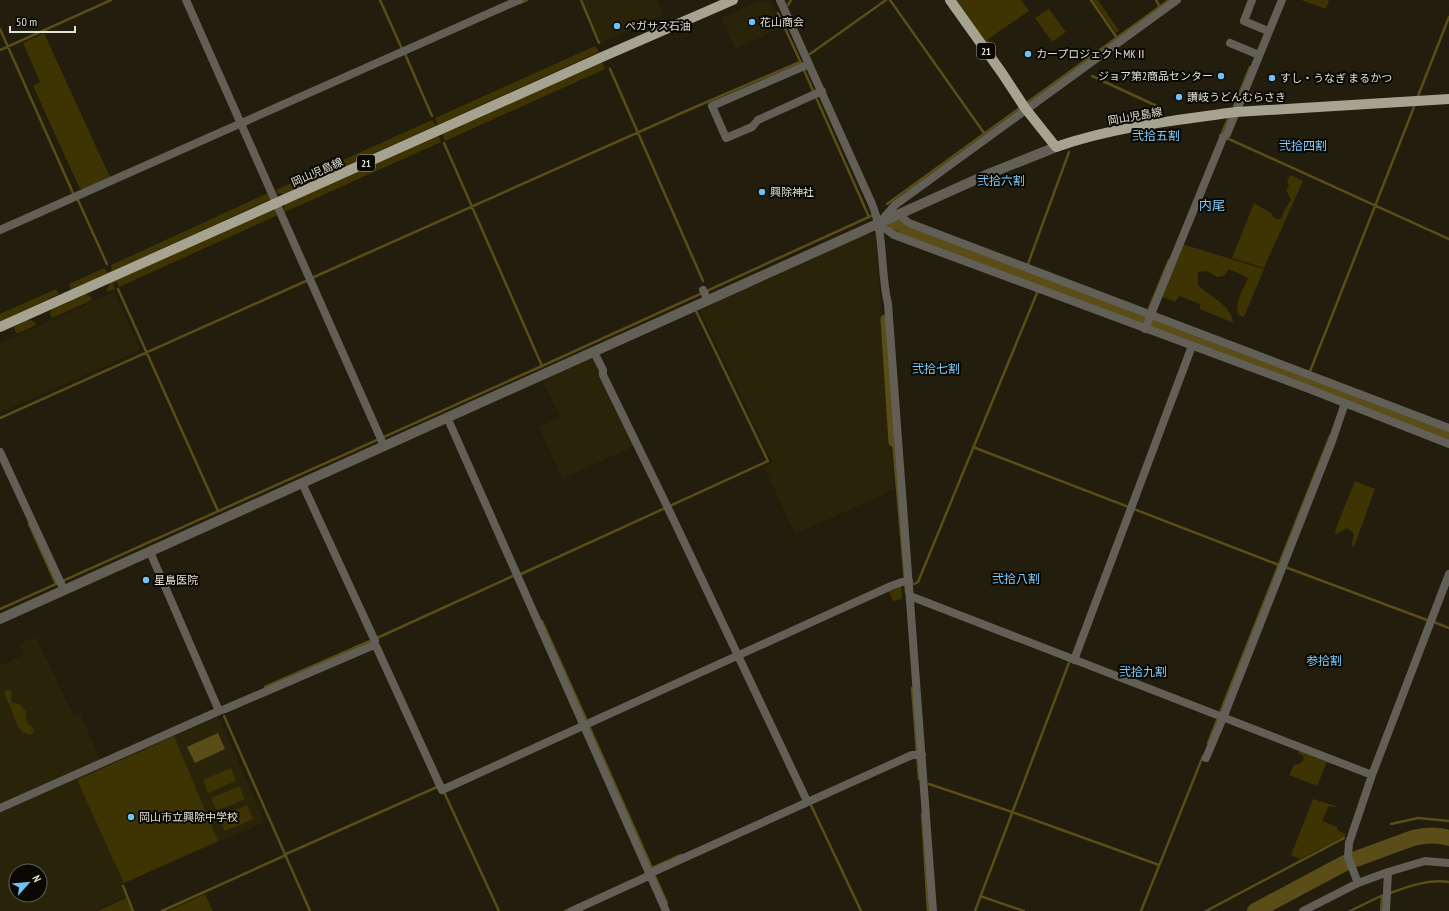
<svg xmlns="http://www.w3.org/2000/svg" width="1449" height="911" viewBox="0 0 1449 911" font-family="'PT Sans Narrow','Noto Sans JP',sans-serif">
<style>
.built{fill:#29230a;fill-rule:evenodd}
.green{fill:#3d3303}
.water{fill:#5a4d18}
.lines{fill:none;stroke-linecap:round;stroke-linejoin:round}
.stream{stroke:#5a4d18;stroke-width:2.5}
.canal{stroke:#5a4d18;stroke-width:9}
.river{stroke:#5a4d18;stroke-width:16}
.minor{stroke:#625f57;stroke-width:8}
.tertiary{stroke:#625f57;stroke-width:10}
.primary{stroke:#a7a391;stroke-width:10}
.poi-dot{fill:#70c2f4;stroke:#090803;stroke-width:1.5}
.labels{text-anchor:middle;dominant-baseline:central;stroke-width:4;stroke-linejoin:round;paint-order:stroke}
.shield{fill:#090803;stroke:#a29f96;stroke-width:1}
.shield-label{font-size:10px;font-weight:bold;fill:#e3e0d5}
.poi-label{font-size:11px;fill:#e3e0d5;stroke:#090803;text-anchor:start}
.street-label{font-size:11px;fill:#e3e0d5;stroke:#090803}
.neighbourhood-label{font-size:12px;fill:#81ccfb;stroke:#090803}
.quarter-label{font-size:13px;fill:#81ccfb;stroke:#090803}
</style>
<rect width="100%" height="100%" fill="#221d0c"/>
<!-- built -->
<path class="built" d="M 582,0 L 657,0 L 664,15 L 601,43 Z
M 761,0 L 763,2 L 770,0 L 783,27 L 735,49 L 721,18 Z
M 868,233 L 876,236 L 894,490 L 795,534 L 764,467 L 772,462 L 699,309 Z
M 114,292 L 141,350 L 0,413 L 0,343 Z
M 594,356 L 635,446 L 562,479 L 539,427 L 560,417 L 542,380 Z
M 36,637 L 74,716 L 80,714 L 101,760 L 0,804 L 0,666 L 23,655 L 19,644 Z
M 218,715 L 265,822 L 123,884 L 121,887 L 126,897 L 93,911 L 0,911 L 0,812 ZM 16,871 L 40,871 L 40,895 L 16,895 Z"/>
<!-- green -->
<path class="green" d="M 956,0 L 1021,0 L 1029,11 L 988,39 L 992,48 L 990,48 Z
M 1093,0 L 1098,0 L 1119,31 L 1116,33 Z
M 1301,0 L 1329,0 L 1326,9 Z
M 1049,9 L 1066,32 L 1052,42 L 1035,18 Z
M 44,33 L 110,177 L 82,190 L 79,187 L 33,86 L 40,82 L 23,43 Z
M 595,46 L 599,52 L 284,194 L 277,193 L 276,190 L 432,120 L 436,125 L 437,124 L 435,118 Z
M 602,62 L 605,69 L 445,141 L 442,134 L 439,136 L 441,142 L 285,212 L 283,209 L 286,203 Z
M 1290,175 L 1303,181 L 1264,268 L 1232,258 L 1254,203 L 1271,213 L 1273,217 L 1277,219 L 1281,219 L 1285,209 L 1291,200 L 1286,190 L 1289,185 L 1287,182 Z
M 268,193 L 270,199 L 269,200 L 71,290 L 69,284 L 104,268 L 108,272 L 112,270 L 111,265 Z
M 274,209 L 276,209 L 278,215 L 119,287 L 117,282 L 113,284 L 115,289 L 106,292 L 109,285 L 111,282 Z
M 1182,244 L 1264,269 L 1244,317 L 1238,315 C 1235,300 1243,291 1248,278 L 1229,269 L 1224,276 L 1217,277 L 1207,271 L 1198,272 L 1198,285 C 1210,297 1232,305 1233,323 L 1200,309 L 1200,304 L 1179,296 L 1175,302 L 1160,296 Z
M 56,289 L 59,294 L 0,322 L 0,314 Z
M 86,294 L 90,296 L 92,300 L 52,318 L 50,314 L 51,310 Z
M 27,320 L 34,321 L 36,325 L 17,334 L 13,327 Z
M 1167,330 L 1220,349 L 1219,354 L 1166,335 Z
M 1355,481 L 1375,489 L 1354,547 L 1351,545 L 1354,535 L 1351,531 L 1346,528 L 1337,534 L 1335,532 L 1336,528 Z
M 901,586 L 902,599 L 893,601 L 888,590 L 891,591 Z
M 7,690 L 11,691 L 12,696 L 11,699 L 12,703 C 21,703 23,707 27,714 L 25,717 L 28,724 L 33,728 L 34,732 L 30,735 C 17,731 17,724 13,714 C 10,707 7,700 4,692 Z
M 174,736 L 218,841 L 124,883 L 77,780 Z
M 1299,751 L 1327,762 L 1317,786 L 1289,775 L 1294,765 L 1301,763 L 1304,759 L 1303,756 L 1298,753 Z
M 231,768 L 236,781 L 208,793 L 203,780 Z
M 239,786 L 245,799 L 217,811 L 211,798 Z
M 1313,799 L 1336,806 L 1336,807 L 1329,806 L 1322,821 L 1337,827 L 1337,830 L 1345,834 L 1345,836 L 1300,859 L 1291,855 Z
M 247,805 L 253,819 L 225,831 L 219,818 Z
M 205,894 L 213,911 L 168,911 Z
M 126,898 L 132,911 L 97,911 Z"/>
<!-- water -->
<path class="water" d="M 218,733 L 225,749 L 195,763 L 187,747 Z"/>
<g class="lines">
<!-- stream -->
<path class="stream" d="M 380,0 L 402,49
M 581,0 L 599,43
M 890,0 L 984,133
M 1091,0 L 1117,38
M 1156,0 L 1160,7
M 520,3 L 527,0
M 788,5 L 791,0
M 778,13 L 801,63
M 0,29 L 73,193
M 0,50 L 111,0
M 405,54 L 432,116
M 810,54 L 886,0
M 803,68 L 869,217
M 610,69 L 703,281
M 1092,76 L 1159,107
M 1418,96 L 1449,17
M 1025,104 L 1169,0
M 1234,106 L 1250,67
M 1220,135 L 1449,239
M 1221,135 L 1228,119
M 444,143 L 542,366
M 77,198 L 107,264
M 887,204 L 1021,107
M 1025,272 L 1069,152
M 314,277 L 686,111 L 800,62
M 1041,281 L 1041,278
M 118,289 L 218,511
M 1145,318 L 1169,260
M 1191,338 L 1192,336
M 1307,379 L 1414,107
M 1345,396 L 1346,394
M 0,418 L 306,281
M 893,442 L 906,593
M 973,447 L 1279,565
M 29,524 L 56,584
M 1285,567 L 1427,620
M 521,574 L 768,461 L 696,311
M 914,584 L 918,582 L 1037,293
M 0,609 L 542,366 L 871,216
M 542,621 L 586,719
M 1434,622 L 1449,628
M 377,638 L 515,575
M 265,687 L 370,641
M 912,688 L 919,779
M 224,716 L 310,911
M 589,726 L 652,868 L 681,855
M 1208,743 L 1330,436
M 929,784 L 1012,812 L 1159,865
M 444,792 L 499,911
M 810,803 L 861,911
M 922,814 L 928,911
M 1391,824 L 1418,818 L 1449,821
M 286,854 L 437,787
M 1352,856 L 1354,859
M 654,874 L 667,903
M 123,886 L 133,911
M 1390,893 C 1410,886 1428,879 1449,882
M 980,896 L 1024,911
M 162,911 L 286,855
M 565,911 L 572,908
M 975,911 L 1070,660
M 1141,911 L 1203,756
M 1206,911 L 1344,838
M 1350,911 L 1383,895
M 1381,911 L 1382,896"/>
<!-- canal -->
<path class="canal" d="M 885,319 L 893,442"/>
<!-- river -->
<path class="river" d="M 895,221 L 907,228 L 1449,433
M 1255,911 L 1345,863 L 1413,838 C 1425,835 1437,834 1449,838"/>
<!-- minor -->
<path class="minor" d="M 186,0 L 384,446
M 780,0 L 872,204 C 885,236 880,271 888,304 L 933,911
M 1252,0 L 1244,21 L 1268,31
M 1230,43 L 1259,55
M 809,64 L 712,106 L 726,138 L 752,127 L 758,120 L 822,91
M 904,219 L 909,223 L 1449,428
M 881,221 L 895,205 L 1177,0
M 879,224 L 894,235 L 1309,389 L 1449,444
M 0,230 L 519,0
M 703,290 L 708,300
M 1145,329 L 1223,138 L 1227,134 L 1282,0
M 594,352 L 603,370 L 603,375 L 667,506 L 807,801
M 447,417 L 666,911
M 0,452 L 64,590
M 302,483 L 375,641 L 374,645 L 376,646 L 442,790 L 891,586 L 902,582 L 909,581
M 150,552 L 219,711 L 225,709 L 374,645
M 910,596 L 1372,775
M 1074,660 L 1192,346
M 1206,758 L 1225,713 L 1331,444 L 1345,403
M 0,808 L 219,711
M 1358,883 L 1348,857 L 1349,843 L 1372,775 L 1449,574
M 572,911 L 644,878 L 655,871 L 912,755 L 922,755
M 1303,911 L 1358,883 L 1388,872 L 1425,861 L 1449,863
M 1386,911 L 1388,872"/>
<!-- tertiary -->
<path class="tertiary" d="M 0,619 L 986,175 L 1056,147"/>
<!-- primary -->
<path class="primary" d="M 950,0 L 1002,73 L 1025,108 L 1056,147 C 1112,127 1177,120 1236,112 L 1449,99
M 0,327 L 602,57 L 733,0"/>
</g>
<!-- markers -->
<g class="poi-dot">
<circle cx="752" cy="22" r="4"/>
<circle cx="617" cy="26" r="4"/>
<circle cx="1028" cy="54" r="4"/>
<circle cx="1221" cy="76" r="4"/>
<circle cx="1272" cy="78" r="4"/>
<circle cx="1179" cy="97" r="4"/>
<circle cx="762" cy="192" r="4"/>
<circle cx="146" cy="580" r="4"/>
<circle cx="131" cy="817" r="4"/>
</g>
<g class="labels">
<!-- shield labels -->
<g class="shield">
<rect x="977" y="43" width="18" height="16" rx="3"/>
<rect x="357" y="155" width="18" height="16" rx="3"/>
</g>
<g class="shield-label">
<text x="986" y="51">21</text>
<text x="366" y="163">21</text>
</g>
<!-- poi labels -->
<g class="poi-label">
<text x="760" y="22">花山商会</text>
<text x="625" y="26">ペガサス石油</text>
<text x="1036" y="54">カープロジェクトMKⅡ</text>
<text x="1213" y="76" text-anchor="end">ジョア第2商品センター</text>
<text x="1280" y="78">すし・うなぎ まるかつ</text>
<text x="1187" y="97">讃岐うどんむらさき</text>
<text x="770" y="192">興除神社</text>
<text x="154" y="580">星島医院</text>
<text x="139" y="817">岡山市立興除中学校</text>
</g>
<!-- street labels -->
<g class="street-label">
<text transform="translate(1135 116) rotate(-10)">岡山児島線</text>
<text transform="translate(317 172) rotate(-24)">岡山児島線</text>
</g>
<!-- neighbourhood labels -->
<g class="neighbourhood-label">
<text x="1156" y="135">弐拾五割</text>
<text x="1303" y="145">弐拾四割</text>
<text x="1001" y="180">弐拾六割</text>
<text x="936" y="368">弐拾七割</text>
<text x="1016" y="578">弐拾八割</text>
<text x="1324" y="660">参拾割</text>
<text x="1143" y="671">弐拾九割</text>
</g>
<!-- quarter labels -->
<g class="quarter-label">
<text x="1212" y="205">内尾</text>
</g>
</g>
<!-- north arrow -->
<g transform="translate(28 883) rotate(63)"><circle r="19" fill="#090803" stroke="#605e57"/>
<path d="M0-3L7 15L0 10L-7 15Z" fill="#70c2f4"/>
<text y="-6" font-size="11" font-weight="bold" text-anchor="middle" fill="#e3e0d5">N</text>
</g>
<!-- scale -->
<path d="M10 26v6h65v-6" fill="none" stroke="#e3e0d5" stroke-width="2"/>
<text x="16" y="26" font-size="12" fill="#e3e0d5" stroke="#090803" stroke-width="3" paint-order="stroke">50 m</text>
</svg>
